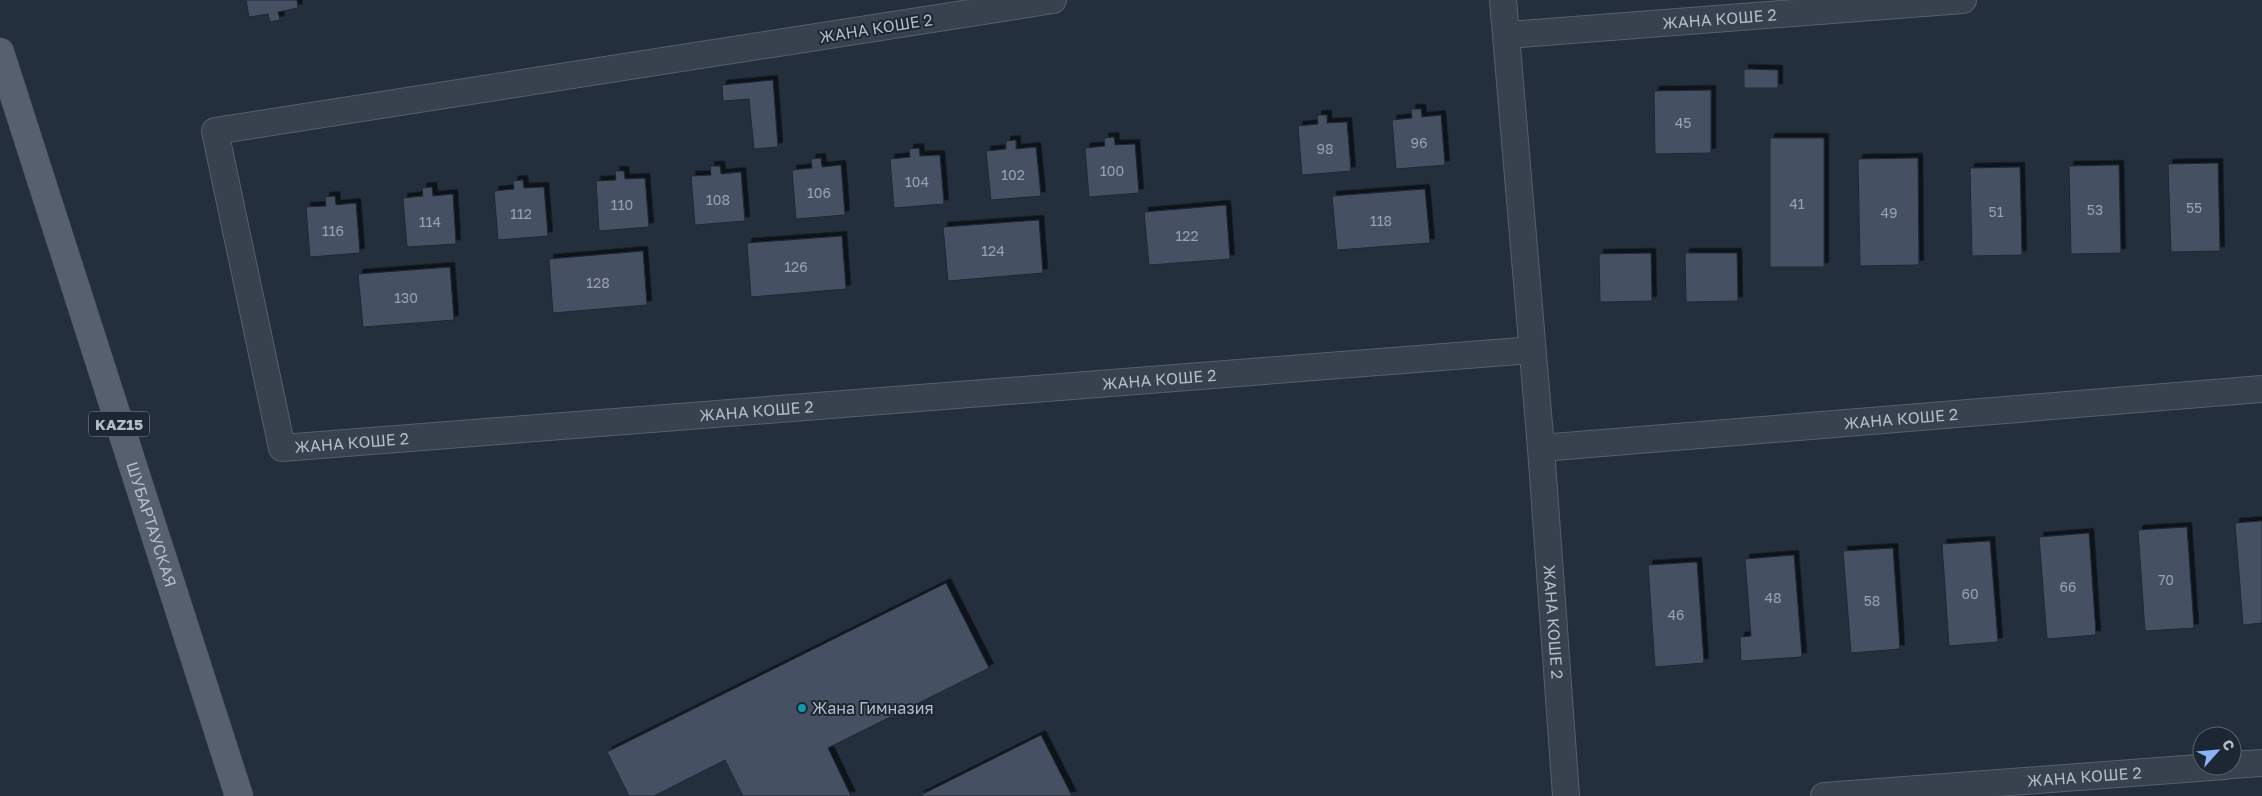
<svg xmlns="http://www.w3.org/2000/svg" width="2262" height="796" viewBox="0 0 2262 796" font-family="'Golos Text',sans-serif">
<style>
.building{fill:#455162;stroke:#1f2835;filter:url(#shadow)}
.lines{fill:none;stroke-linecap:round;stroke-linejoin:round}
.minor-casing{stroke:#565f6c;stroke-width:28}
.primary-casing{stroke:#414a57;stroke-width:29}
.minor{stroke:#38414e;stroke-width:26}
.primary{stroke:#56606e;stroke-width:28}
.culture-dot{fill:#0f9aa8;stroke:#1d2633;stroke-width:2}
.labels{text-anchor:middle;dominant-baseline:central;stroke-width:4;stroke-linejoin:round;paint-order:stroke}
.number-label{font-size:14px;fill:#98a1af}
.shield{fill:#1d2633;stroke:#878f9c;stroke-width:1}
.shield-label{font-size:15px;font-weight:bold;fill:#b4bcc9}
.street-label{font-size:16px;fill:#b4bcc9;stroke:#1d2633}
.poi-label{font-size:16px;fill:#b4bcc9;stroke:#1d2633;text-anchor:start}
</style>
<defs>
<filter id="shadow"><feDropShadow dx="4.5" dy="-4.5" stdDeviation="0" flood-color="#0009"/></filter>
</defs>
<rect width="100%" height="100%" fill="#242f3e"/>
<!-- building -->
<path class="building" d="M 246,0 L 297,0 L 298,8 L 278,12 L 280,20 L 270,22 L 268,14 L 249,17 Z
M 1744,69 L 1778,70 L 1778,88 L 1744,88 Z
M 773,80 L 778,147 L 754,149 L 749,99 L 723,101 L 722,85 Z
M 1711,90 L 1711,153 L 1655,154 L 1654,91 Z
M 1411,109 L 1421,109 L 1422,117 L 1441,115 L 1445,165 L 1396,169 L 1392,120 L 1412,118 Z
M 1317,115 L 1327,115 L 1327,123 L 1347,122 L 1351,171 L 1302,175 L 1298,126 L 1318,124 Z
M 1114,137 L 1115,145 L 1135,144 L 1139,193 L 1089,197 L 1085,148 L 1105,146 L 1104,138 Z
M 1770,138 L 1824,138 L 1824,267 L 1770,267 Z
M 1016,140 L 1016,149 L 1036,147 L 1041,196 L 991,200 L 986,151 L 1006,149 L 1006,141 Z
M 919,148 L 920,156 L 940,155 L 944,204 L 894,208 L 890,159 L 910,157 L 909,149 Z
M 821,158 L 822,167 L 841,165 L 845,215 L 796,219 L 792,170 L 812,168 L 811,159 Z
M 1918,158 L 1919,265 L 1860,266 L 1858,159 Z
M 2218,163 L 2220,251 L 2171,252 L 2168,164 Z
M 2119,165 L 2121,253 L 2071,254 L 2069,166 Z
M 710,166 L 720,166 L 721,174 L 741,172 L 745,221 L 695,225 L 691,176 L 711,175 Z
M 2020,167 L 2022,255 L 1972,256 L 1970,168 Z
M 615,171 L 624,171 L 625,179 L 645,178 L 649,227 L 599,231 L 596,181 L 616,180 Z
M 523,180 L 524,188 L 544,187 L 548,236 L 498,240 L 494,191 L 514,189 L 513,181 Z
M 432,187 L 433,196 L 453,194 L 456,244 L 407,247 L 403,198 L 423,196 L 422,188 Z
M 1425,189 L 1430,243 L 1337,250 L 1332,196 Z
M 335,196 L 336,205 L 356,203 L 360,253 L 310,257 L 306,207 L 326,206 L 325,197 Z
M 1226,205 L 1230,259 L 1149,265 L 1144,212 Z
M 1039,220 L 1043,273 L 948,281 L 943,227 Z
M 842,236 L 846,289 L 751,297 L 747,243 Z
M 643,251 L 647,305 L 553,313 L 549,259 Z
M 1651,253 L 1652,301 L 1600,302 L 1599,254 Z
M 1685,253 L 1737,253 L 1738,301 L 1686,302 Z
M 450,267 L 454,320 L 363,327 L 358,274 Z
M 2262,521 L 2262,623 L 2243,625 L 2235,523 Z
M 2187,527 L 2194,628 L 2145,631 L 2138,530 Z
M 2089,533 L 2096,635 L 2047,639 L 2039,537 Z
M 1990,541 L 1998,642 L 1949,646 L 1942,544 Z
M 1893,548 L 1900,649 L 1851,653 L 1843,551 Z
M 1794,555 L 1802,657 L 1741,661 L 1740,637 L 1751,636 L 1745,559 Z
M 1697,562 L 1704,663 L 1655,667 L 1648,565 Z
M 946,583 L 989,668 L 828,748 L 851,796 L 743,796 L 725,760 L 654,796 L 629,796 L 607,752 Z
M 1041,735 L 1072,796 L 919,796 Z"/>
<g class="lines">
<!-- minor casing -->
<g class="minor-casing">
<g id="minor">
<path id="s1" d="M 1053,0 L 215,131 L 282,448 L 1532,350"/>
<path id="s2" d="M 1503,0 L 1541,448 L 1566,796"/>
<path id="s3" d="M 1508,35 L 1963,0"/>
<path id="s4" d="M 1541,448 L 2262,389"/>
<path d="M 2232,765 L 2262,763"/>
<path id="s5" d="M 1824,796 L 2225,766"/>
</g>
</g>
<!-- primary casing -->
<g class="primary-casing">
<g id="primary">
<path id="s6" d="M 0,52 L 239,796"/>
</g>
</g>
<!-- minor -->
<use href="#minor" class="minor"/>
<!-- primary -->
<use href="#primary" class="primary"/>
</g>
<!-- markers -->
<circle class="culture-dot" cx="802" cy="708" r="5"/>
<g class="labels">
<!-- number labels -->
<g class="number-label">
<text x="1683" y="122">45</text>
<text x="1419" y="142">96</text>
<text x="1325" y="148">98</text>
<text x="1112" y="170">100</text>
<text x="1013" y="174">102</text>
<text x="917" y="181">104</text>
<text x="819" y="192">106</text>
<text x="718" y="199">108</text>
<text x="1797" y="203">41</text>
<text x="622" y="204">110</text>
<text x="2194" y="207">55</text>
<text x="2095" y="209">53</text>
<text x="1996" y="211">51</text>
<text x="1889" y="212">49</text>
<text x="521" y="213">112</text>
<text x="1381" y="220">118</text>
<text x="430" y="221">114</text>
<text x="333" y="230">116</text>
<text x="1187" y="235">122</text>
<text x="993" y="250">124</text>
<text x="796" y="266">126</text>
<text x="598" y="282">128</text>
<text x="406" y="297">130</text>
<text x="2166" y="579">70</text>
<text x="2068" y="586">66</text>
<text x="1970" y="593">60</text>
<text x="1773" y="597">48</text>
<text x="1872" y="600">58</text>
<text x="1676" y="614">46</text>
</g>
<!-- shield labels -->
<rect class="shield" x="89" y="411.5" width="60" height="25" rx="4"/>
<g class="shield-label">
<text x="119" y="424">KAZ15</text>
</g>
<!-- street labels -->
<g class="street-label">
<text stroke="none"><textPath href="#s3" startOffset="212">ЖАНА КОШЕ 2</textPath></text>
<text transform="translate(876 28) rotate(-9)">ЖАНА КОШЕ 2</text>
<text stroke="none"><textPath href="#s1" startOffset="2052">ЖАНА КОШЕ 2</textPath></text>
<text stroke="none"><textPath href="#s1" startOffset="1648">ЖАНА КОШЕ 2</textPath></text>
<text stroke="none"><textPath href="#s4" startOffset="361">ЖАНА КОШЕ 2</textPath></text>
<text stroke="none"><textPath href="#s1" startOffset="1242">ЖАНА КОШЕ 2</textPath></text>
<text stroke="none"><textPath href="#s6" startOffset="496">ШУБАРТАУСКАЯ</textPath></text>
<text stroke="none"><textPath href="#s2" startOffset="624">ЖАНА КОШЕ 2</textPath></text>
<text stroke="none"><textPath href="#s5" startOffset="261">ЖАНА КОШЕ 2</textPath></text>
</g>
<!-- poi labels -->
<g class="poi-label">
<text x="812" y="708">Жана Гимназия</text>
</g>
</g>
<!-- north arrow -->
<g transform="translate(2217 751) rotate(63)"><circle r="24" fill="#1d2633" stroke="#59626f"/>
<path d="M0-4L9 19L0 12L-9 19Z" fill="#8ab4f8"/>
<text y="-8" font-size="14" font-weight="bold" text-anchor="middle" fill="#b4bcc9">С</text>
</g>
</svg>
